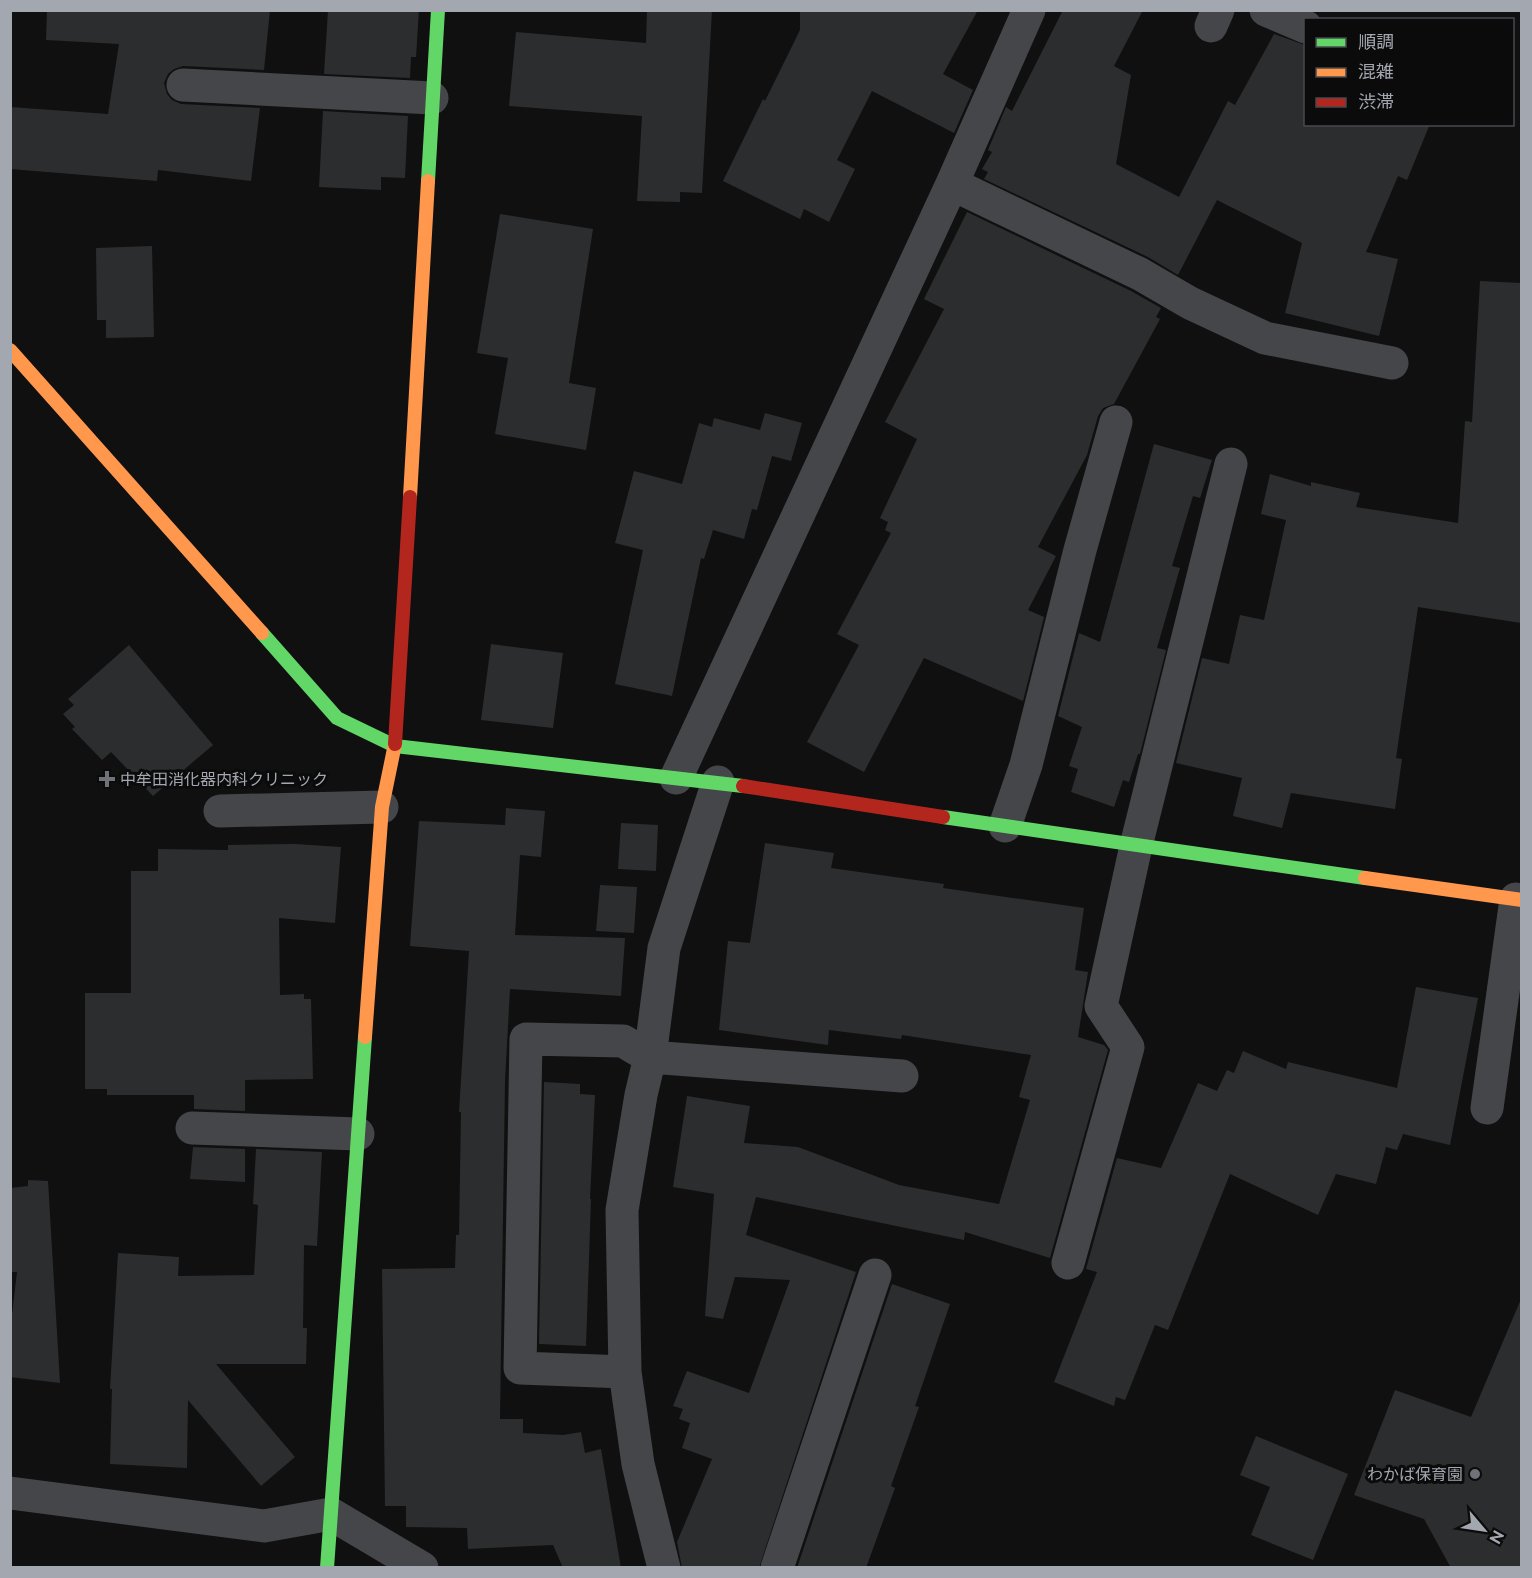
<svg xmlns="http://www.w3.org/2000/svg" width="1532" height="1578" viewBox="0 0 1532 1578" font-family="Raleway,'Noto Sans JP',sans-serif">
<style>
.building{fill:#2c2d2e}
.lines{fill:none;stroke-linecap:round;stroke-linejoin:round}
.street{stroke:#454649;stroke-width:33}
.fast{stroke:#63d668;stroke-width:14}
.slow{stroke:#ff974d;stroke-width:14}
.jam{stroke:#b3261e;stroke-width:14}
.poi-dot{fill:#707278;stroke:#0b0b0c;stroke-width:2}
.labels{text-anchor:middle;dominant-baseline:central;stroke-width:6;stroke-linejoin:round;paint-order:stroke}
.poi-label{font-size:16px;fill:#a3a7b0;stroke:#0b0b0c;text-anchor:start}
</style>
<rect width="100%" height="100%" fill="#101011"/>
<!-- building -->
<path class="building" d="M 47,10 L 270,10 L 264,70 L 183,66 L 174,69 L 168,74 L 164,83 L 167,94 L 172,100 L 181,104 L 260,108 L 251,181 L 158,170 L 157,181 L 10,169 L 10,107 L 108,114 L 119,44 L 46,40 Z
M 328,10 L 419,10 L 416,57 L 411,57 L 410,78 L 324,74 Z
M 647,10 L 712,10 L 702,193 L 680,192 L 680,202 L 637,201 L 642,116 L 509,106 L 516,32 L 646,43 Z
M 800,10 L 978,10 L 943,74 L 973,90 L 954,133 L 872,91 L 837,160 L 855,169 L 829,222 L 804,209 L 800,219 L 723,181 L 763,99 L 765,101 L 800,30 Z
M 1063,10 L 1143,10 L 1114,66 L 1131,75 L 1116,164 L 1179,197 L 1228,101 L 1235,105 L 1274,34 L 1305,45 L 1305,124 L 1430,124 L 1407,180 L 1398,176 L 1366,252 L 1398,259 L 1379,336 L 1285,313 L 1302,243 L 1217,200 L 1178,275 L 1148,257 L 984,179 L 988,172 L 982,169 L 992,152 L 988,150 L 1006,107 L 1012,111 Z
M 323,111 L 408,116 L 405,178 L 381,177 L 381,190 L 319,187 Z
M 967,212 L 1131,291 L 1161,308 L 1156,317 L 1160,319 L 1114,404 L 1103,408 L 1098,416 L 1087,455 L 1038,547 L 1056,556 L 1028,610 L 1044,617 L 1023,701 L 924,658 L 864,772 L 807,742 L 859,645 L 837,634 L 891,533 L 885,530 L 888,522 L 880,518 L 917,439 L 885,422 L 944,309 L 924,299 Z
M 500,214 L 593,229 L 569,383 L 596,388 L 586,450 L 495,434 L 508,358 L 477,353 Z
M 152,246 L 154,337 L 106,338 L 106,320 L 97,320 L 96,248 Z
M 1480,281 L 1521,283 L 1521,623 L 1418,607 L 1396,758 L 1402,759 L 1395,809 L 1291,793 L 1282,828 L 1233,816 L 1242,778 L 1176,763 L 1202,658 L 1229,664 L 1240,615 L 1264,620 L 1286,520 L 1261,514 L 1270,474 L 1311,486 L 1311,482 L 1360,493 L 1356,507 L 1458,523 L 1465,421 L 1472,422 Z
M 765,413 L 802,423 L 791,461 L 772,456 L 757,510 L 752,509 L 744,539 L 713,530 L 704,559 L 701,558 L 672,696 L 615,684 L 643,550 L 615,543 L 634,471 L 682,484 L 699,423 L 712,427 L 714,418 L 760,430 Z
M 1154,444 L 1212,460 L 1200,498 L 1193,496 L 1172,566 L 1180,568 L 1157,648 L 1166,650 L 1140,754 L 1138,754 L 1129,782 L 1123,780 L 1114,807 L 1071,792 L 1078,769 L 1069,766 L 1082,727 L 1058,716 L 1079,633 L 1100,642 Z
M 491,644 L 563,653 L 553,728 L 481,720 Z
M 129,645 L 213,745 L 153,796 L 111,752 L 102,760 L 72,729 L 75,727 L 63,714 L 74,705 L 68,699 Z
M 506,808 L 545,811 L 541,857 L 520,855 L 515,935 L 625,938 L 621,996 L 510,989 L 505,1081 L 500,1419 L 523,1419 L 523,1433 L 563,1435 L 581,1432 L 585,1453 L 601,1449 L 621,1568 L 563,1568 L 553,1545 L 468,1549 L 467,1528 L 406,1527 L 406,1506 L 385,1506 L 382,1269 L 455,1268 L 456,1235 L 459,1235 L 461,1112 L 459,1112 L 469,951 L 410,946 L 419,821 L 505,825 Z
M 621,823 L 658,825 L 656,871 L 618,869 Z
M 765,843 L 834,853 L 831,868 L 944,884 L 943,888 L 1084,908 L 1075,970 L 1088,972 L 1078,1037 L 1104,1045 L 1108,1050 L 1050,1258 L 965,1232 L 964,1240 L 756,1197 L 746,1235 L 856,1272 L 759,1568 L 682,1568 L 677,1542 L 712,1459 L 682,1448 L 690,1423 L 679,1419 L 683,1409 L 673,1406 L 687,1371 L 749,1393 L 790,1280 L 735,1277 L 723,1319 L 705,1316 L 714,1194 L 673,1187 L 687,1096 L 750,1106 L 744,1143 L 798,1147 L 899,1185 L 999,1204 L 1030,1100 L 1019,1097 L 1031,1055 L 902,1035 L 901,1039 L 829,1030 L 828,1045 L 719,1030 L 728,941 L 750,943 Z
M 295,844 L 341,847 L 335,923 L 279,918 L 280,995 L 304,994 L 304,999 L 311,999 L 313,1079 L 245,1080 L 245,1111 L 194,1109 L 194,1095 L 107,1095 L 107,1089 L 85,1089 L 85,993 L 131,993 L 131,871 L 158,871 L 158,849 L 228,850 L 228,845 Z
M 600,885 L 637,887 L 634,933 L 596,931 Z
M 1416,987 L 1478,998 L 1450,1145 L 1403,1134 L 1397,1150 L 1386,1147 L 1376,1184 L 1336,1174 L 1318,1215 L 1230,1174 L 1168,1330 L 1155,1325 L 1125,1400 L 1116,1397 L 1114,1406 L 1054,1382 L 1097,1272 L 1086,1269 L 1117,1158 L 1161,1168 L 1198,1083 L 1217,1091 L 1227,1070 L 1234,1073 L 1243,1051 L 1286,1069 L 1288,1062 L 1397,1088 Z
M 544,1082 L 580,1084 L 580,1094 L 595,1095 L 590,1199 L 591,1199 L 586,1346 L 539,1344 Z
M 193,1147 L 245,1149 L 245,1182 L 190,1179 Z
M 256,1149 L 322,1152 L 317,1246 L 304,1245 L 303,1328 L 307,1328 L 306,1364 L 216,1364 L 295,1457 L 261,1486 L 188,1400 L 187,1468 L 110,1464 L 112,1389 L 110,1389 L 118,1253 L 179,1257 L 178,1276 L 254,1275 L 258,1205 L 253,1204 Z
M 28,1180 L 48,1181 L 60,1383 L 10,1377 L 10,1331 L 17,1272 L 10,1272 L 10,1188 L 28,1186 Z
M 892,1284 L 950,1304 L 915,1406 L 919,1407 L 891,1486 L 895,1488 L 866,1568 L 797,1568 Z
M 1521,1299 L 1521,1568 L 1451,1568 L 1424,1519 L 1354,1495 L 1395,1390 L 1471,1417 Z
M 1256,1436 L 1348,1474 L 1313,1560 L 1251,1535 L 1270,1487 L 1240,1475 Z"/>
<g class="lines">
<!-- street -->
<path class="street" d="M 1266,10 L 1306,27
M 1211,26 L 1218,10
M 183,85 L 432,98
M 952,184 L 1140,274 L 1190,303 L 1265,338 L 1392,363
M 676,778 L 952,184 L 1029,10
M 220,811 L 382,807
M 1005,826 L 1026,765 L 1080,550 L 1116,422
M 1487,1108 L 1516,899
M 192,1128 L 358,1134
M 1068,1263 L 1128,1047 L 1101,1006 L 1136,846 L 1231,464
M 625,1372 L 520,1368 L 526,1039 L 623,1041 L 650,1057 L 902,1076
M 10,1493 L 264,1526 L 331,1514 L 422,1568
M 664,1568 L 638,1464 L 625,1372 L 622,1210 L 641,1095 L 650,1057 L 664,948 L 718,782
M 777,1568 L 875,1275"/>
<!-- fast -->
<path class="fast" d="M 428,181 L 438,10
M 262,633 L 337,718 L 395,746 L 743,786
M 943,817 L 1365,878
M 327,1568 L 365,1037"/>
<!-- slow -->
<path class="slow" d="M 10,350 L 262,633
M 410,497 L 428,181
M 1365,878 L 1522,900
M 365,1037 L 382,807 L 395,744"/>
<!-- jam -->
<path class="jam" d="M 395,744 L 410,497
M 743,786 L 943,817"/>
</g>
<!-- markers -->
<g class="poi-dot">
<path d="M104 770h6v6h6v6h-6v6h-6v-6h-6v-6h6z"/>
<circle cx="1475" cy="1474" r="6"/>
</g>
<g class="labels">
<!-- poi labels -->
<g class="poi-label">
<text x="120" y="779">中牟田消化器内科クリニック</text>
<text x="1463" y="1474" text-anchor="end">わかば保育園</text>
</g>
</g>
<!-- border -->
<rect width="1532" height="1578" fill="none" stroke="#a3a7b0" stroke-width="24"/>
<!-- legend -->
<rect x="1304" y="18" width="210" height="108" fill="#0b0b0c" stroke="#48494e" stroke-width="1.5"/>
<rect x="1316" y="38" width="30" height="9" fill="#63d668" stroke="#48494e" stroke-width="1.5"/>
<text x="1358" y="48" font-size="18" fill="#a3a7b0">順調</text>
<rect x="1316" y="68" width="30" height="9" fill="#ff974d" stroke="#48494e" stroke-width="1.5"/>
<text x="1358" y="78" font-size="18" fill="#a3a7b0">混雑</text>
<rect x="1316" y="98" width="30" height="9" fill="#b3261e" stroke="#48494e" stroke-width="1.5"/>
<text x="1358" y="108" font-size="18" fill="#a3a7b0">渋滞</text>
<!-- north arrow -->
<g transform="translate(1484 1530) rotate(119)" stroke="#0b0b0c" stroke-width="4.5" paint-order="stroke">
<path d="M0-4.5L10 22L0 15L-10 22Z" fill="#a3a7b0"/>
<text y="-9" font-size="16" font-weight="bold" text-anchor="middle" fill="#a3a7b0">N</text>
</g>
</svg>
